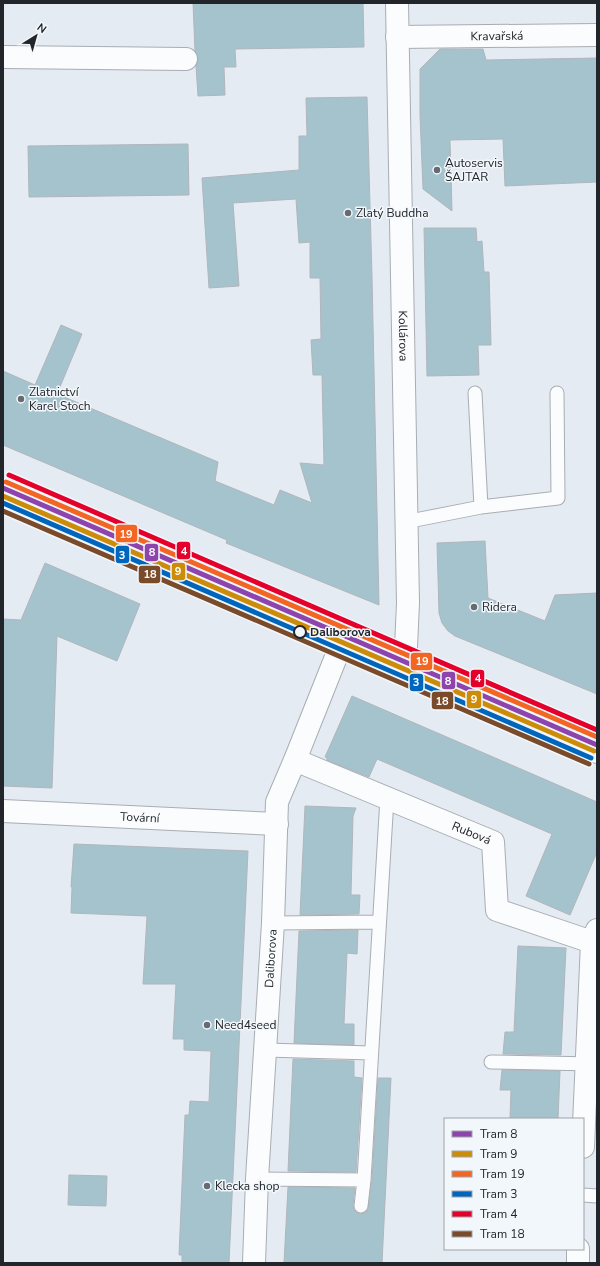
<svg xmlns="http://www.w3.org/2000/svg" width="600" height="1266" viewBox="0 0 600 1266" font-family="'Nunito Sans',sans-serif">
<style>
.building{fill:#a5c3cd;stroke:#b0b6bb}
.lines{fill:none;stroke-linecap:round;stroke-linejoin:round}
.service-casing{stroke:#a8adb3;stroke-width:15}
.minor-casing{stroke:#a8adb3;stroke-width:24}
.secondary-casing{stroke:#a8adb3;stroke-width:24}
.service{stroke:#fbfcfd;stroke-width:13}
.minor{stroke:#fbfcfd;stroke-width:22}
.secondary{stroke:#fbfcfd;stroke-width:22}
.tram-1-casing{stroke:#f2f7fc;stroke-width:8}
.tram-2-casing{stroke:#f2f7fc;stroke-width:8}
.tram-3-casing{stroke:#f2f7fc;stroke-width:8}
.tram-4-casing{stroke:#f2f7fc;stroke-width:8}
.tram-5-casing{stroke:#f2f7fc;stroke-width:8}
.tram-6-casing{stroke:#f2f7fc;stroke-width:8}
.tram-1{stroke:#8e44ad;stroke-width:5}
.tram-2{stroke:#cc8c09;stroke-width:5}
.tram-3{stroke:#f26522;stroke-width:5}
.tram-4{stroke:#0065bd;stroke-width:5}
.tram-5{stroke:#e4002b;stroke-width:5}
.tram-6{stroke:#7a4b2a;stroke-width:5}
.poi-dot{fill:#666b71;stroke:#f2f7fc;stroke-width:1.5}
.stop-dot{fill:#f2f7fc;stroke:#22262b;stroke-width:2}
.labels{text-anchor:middle;dominant-baseline:central;stroke-width:3;stroke-linejoin:round;paint-order:stroke}
.street-label{font-size:12px;fill:#22262b;stroke:#f2f7fc}
.poi-label{font-size:12px;fill:#22262b;stroke:#f2f7fc;text-anchor:start}
.stop-label{font-size:12px;font-weight:bold;fill:#22262b;stroke:#f2f7fc;text-anchor:start}
.line-badge{stroke:#f2f7fc;stroke-width:1.5}
.badge-label{font-size:11px;text-anchor:middle;font-weight:bold;fill:#fff}
</style>
<rect width="100%" height="100%" fill="#e5ebf2"/>
<!-- building -->
<path class="building" d="M 193,3 L 363,3 L 364,47 L 235,49 L 236,67 L 224,67 L 225,95 L 198,96 L 196,66 L 198,59 L 195,51 Z
M 440,49 L 483,49 L 486,60 L 597,58 L 597,182 L 505,186 L 503,139 L 450,140 L 452,211 L 423,189 L 420,115 L 420,69 Z
M 367,97 L 372,277 L 379,605 L 226,543 L 227,540 L 3,445 L 3,371 L 35,385 L 61,325 L 82,334 L 57,394 L 218,462 L 215,481 L 274,505 L 280,490 L 312,503 L 300,463 L 324,465 L 322,375 L 313,375 L 311,340 L 321,339 L 320,278 L 310,278 L 310,242 L 299,243 L 296,199 L 233,203 L 239,286 L 209,288 L 202,178 L 299,170 L 299,136 L 307,136 L 306,98 Z
M 188,144 L 189,195 L 29,197 L 28,146 Z
M 424,228 L 476,228 L 477,242 L 482,241 L 484,272 L 489,272 L 491,345 L 478,345 L 479,375 L 427,376 Z
M 485,541 L 488,598 L 545,621 L 555,595 L 597,593 L 597,694 L 455,636 L 448,631 L 442,623 L 439,613 L 437,543 Z
M 45,563 L 140,604 L 117,661 L 57,636 L 52,788 L 3,786 L 3,619 L 21,620 Z
M 352,696 L 597,802 L 597,852 L 570,915 L 526,896 L 552,834 L 377,759 L 369,777 L 327,760 L 327,758 L 325,757 Z
M 305,806 L 356,808 L 353,816 L 351,895 L 360,895 L 359,914 L 300,915 Z
M 74,844 L 248,851 L 229,1263 L 182,1263 L 182,1255 L 179,1255 L 185,1115 L 189,1115 L 190,1101 L 209,1102 L 211,1051 L 184,1050 L 184,1039 L 173,1039 L 176,984 L 143,984 L 147,916 L 71,913 L 72,887 L 71,887 Z
M 358,930 L 357,954 L 347,953 L 344,1024 L 354,1024 L 354,1045 L 294,1043 L 299,931 Z
M 518,946 L 566,948 L 561,1055 L 503,1054 L 505,1032 L 514,1032 Z
M 293,1059 L 354,1061 L 354,1077 L 362,1078 L 356,1172 L 288,1171 Z
M 502,1070 L 560,1071 L 558,1119 L 510,1119 L 511,1090 L 500,1090 Z
M 378,1078 L 391,1078 L 382,1263 L 284,1263 L 288,1187 L 355,1188 L 353,1205 L 354,1210 L 357,1213 L 360,1214 L 365,1213 L 368,1210 L 372,1180 Z
M 69,1175 L 107,1176 L 106,1206 L 68,1205 Z"/>
<g class="lines">
<!-- service casing -->
<g class="service-casing">
<path id="service" d="M 481,507 L 558,498 L 557,393
M 405,522 L 481,507 L 475,393
M 273,923 L 379,922
M 265,1050 L 371,1053
M 491,1062 L 593,1064
M 257,1179 L 364,1180
M 583,1195 L 597,1196
M 361,1206 L 364,1180 L 387,798"/>
</g>
<!-- minor casing -->
<g class="minor-casing">
<g id="minor">
<path id="s1" d="M 397,3 L 408,603 L 405,669"/>
<path id="s2" d="M 397,37 L 597,35"/>
<path d="M 3,57 L 186,59"/>
<path id="s3" d="M 295,760 L 493,842 L 497,910 L 592,942"/>
<path id="s4" d="M 3,811 L 277,824"/>
<path d="M 583,1147 L 592,942 L 597,930"/>
<path id="s5" d="M 254,1263 L 257,1179 L 273,923 L 277,802 L 295,760 L 342,642"/>
<path d="M 578,1263 L 578,1249"/>
</g>
</g>
<!-- secondary casing -->
<g class="secondary-casing">
<path id="secondary" d="M 3,497 L 597,752"/>
</g>
<!-- service -->
<use href="#service" class="service"/>
<!-- minor -->
<use href="#minor" class="minor"/>
<!-- secondary -->
<use href="#secondary" class="secondary"/>
<!-- tram-1 casing -->
<g class="tram-1-casing">
<path id="tram-1" d="M 3,488 L 597,745"/>
</g>
<!-- tram-2 casing -->
<g class="tram-2-casing">
<path id="tram-2" d="M 3,496 L 594,751"/>
</g>
<!-- tram-3 casing -->
<g class="tram-3-casing">
<path id="tram-3" d="M 6,482 L 597,737"/>
</g>
<!-- tram-4 casing -->
<g class="tram-4-casing">
<path id="tram-4" d="M 3,503 L 591,758"/>
</g>
<!-- tram-5 casing -->
<g class="tram-5-casing">
<path id="tram-5" d="M 9,475 L 597,730"/>
</g>
<!-- tram-6 casing -->
<g class="tram-6-casing">
<path id="tram-6" d="M 3,511 L 589,764"/>
</g>
<!-- tram-1 -->
<use href="#tram-1" class="tram-1"/>
<!-- tram-2 -->
<use href="#tram-2" class="tram-2"/>
<!-- tram-3 -->
<use href="#tram-3" class="tram-3"/>
<!-- tram-4 -->
<use href="#tram-4" class="tram-4"/>
<!-- tram-5 -->
<use href="#tram-5" class="tram-5"/>
<!-- tram-6 -->
<use href="#tram-6" class="tram-6"/>
</g>
<!-- markers -->
<g class="poi-dot">
<circle cx="437" cy="170" r="4"/>
<circle cx="348" cy="213" r="4"/>
<circle cx="21" cy="399" r="4"/>
<circle cx="474" cy="607" r="4"/>
<circle cx="207" cy="1025" r="4"/>
<circle cx="207" cy="1186" r="4"/>
</g>
<circle class="stop-dot" cx="300" cy="632" r="6"/>
<g class="labels">
<!-- street labels -->
<g class="street-label">
<text stroke="none"><textPath href="#s2" startOffset="100">Kravařská</textPath></text>
<text stroke="none"><textPath href="#s1" startOffset="333">Kollárova</textPath></text>
<text stroke="none"><textPath href="#s4" startOffset="137">Tovární</textPath></text>
<text stroke="none"><textPath href="#s3" startOffset="191">Rubová</textPath></text>
<text stroke="none"><textPath href="#s5" startOffset="305">Daliborova</textPath></text>
</g>
<!-- poi labels -->
<g class="poi-label">
<text x="445" y="163">Autoservis<tspan x="445" dy="14">ŠAJTAR</tspan></text>
<text x="356" y="213">Zlatý Buddha</text>
<text x="29" y="392">Zlatnictví<tspan x="29" dy="14">Karel Stoch</tspan></text>
<text x="482" y="607">Ridera</text>
<text x="215" y="1025">Need4seed</text>
<text x="215" y="1186">Klecka shop</text>
</g>
<!-- stop labels -->
<g class="stop-label">
<text x="310" y="632">Daliborova</text>
</g>
</g>
<g class="line-badge">
<rect x="115" y="524" width="23" height="19" rx="4" fill="#f26522"/>
<rect x="176" y="541" width="15" height="19" rx="4" fill="#e4002b"/>
<rect x="144" y="543" width="15" height="19" rx="4" fill="#8e44ad"/>
<rect x="115" y="545" width="15" height="19" rx="4" fill="#0065bd"/>
<rect x="171" y="562" width="15" height="19" rx="4" fill="#cc8c09"/>
<rect x="138" y="565" width="23" height="19" rx="4" fill="#7a4b2a"/>
<rect x="410" y="652" width="23" height="19" rx="4" fill="#f26522"/>
<rect x="470" y="669" width="15" height="19" rx="4" fill="#e4002b"/>
<rect x="441" y="671" width="15" height="19" rx="4" fill="#8e44ad"/>
<rect x="409" y="673" width="15" height="19" rx="4" fill="#0065bd"/>
<rect x="466" y="690" width="16" height="19" rx="4" fill="#cc8c09"/>
<rect x="431" y="691" width="23" height="19" rx="4" fill="#7a4b2a"/>
</g>
<g class="badge-label">
<text x="126" y="538">19</text>
<text x="184" y="555">4</text>
<text x="152" y="556">8</text>
<text x="122" y="559">3</text>
<text x="178" y="575">9</text>
<text x="150" y="578">18</text>
<text x="422" y="665">19</text>
<text x="478" y="682">4</text>
<text x="448" y="685">8</text>
<text x="416" y="686">3</text>
<text x="474" y="703">9</text>
<text x="442" y="705">18</text>
</g>
<!-- border -->
<rect width="600" height="1266" fill="none" stroke="#22262b" stroke-width="8"/>
<!-- legend -->
<rect x="444" y="1118" width="140" height="132" fill="#f2f7fc" stroke="#9fa3a8"/>
<rect x="452" y="1131" width="20" height="6" fill="#8e44ad" stroke="#9fa3a8"/>
<text x="480" y="1138" font-size="12" fill="#22262b">Tram 8</text>
<rect x="452" y="1151" width="20" height="6" fill="#cc8c09" stroke="#9fa3a8"/>
<text x="480" y="1158" font-size="12" fill="#22262b">Tram 9</text>
<rect x="452" y="1171" width="20" height="6" fill="#f26522" stroke="#9fa3a8"/>
<text x="480" y="1178" font-size="12" fill="#22262b">Tram 19</text>
<rect x="452" y="1191" width="20" height="6" fill="#0065bd" stroke="#9fa3a8"/>
<text x="480" y="1198" font-size="12" fill="#22262b">Tram 3</text>
<rect x="452" y="1211" width="20" height="6" fill="#e4002b" stroke="#9fa3a8"/>
<text x="480" y="1218" font-size="12" fill="#22262b">Tram 4</text>
<rect x="452" y="1231" width="20" height="6" fill="#7a4b2a" stroke="#9fa3a8"/>
<text x="480" y="1238" font-size="12" fill="#22262b">Tram 18</text>
<!-- north arrow -->
<g transform="translate(36 36) rotate(37)" stroke="#f2f7fc" stroke-width="3" paint-order="stroke">
<path d="M0-3L7 15L0 10L-7 15Z" fill="#22262b"/>
<text y="-6" font-size="11" font-weight="bold" text-anchor="middle" fill="#22262b">N</text>
</g>
</svg>
